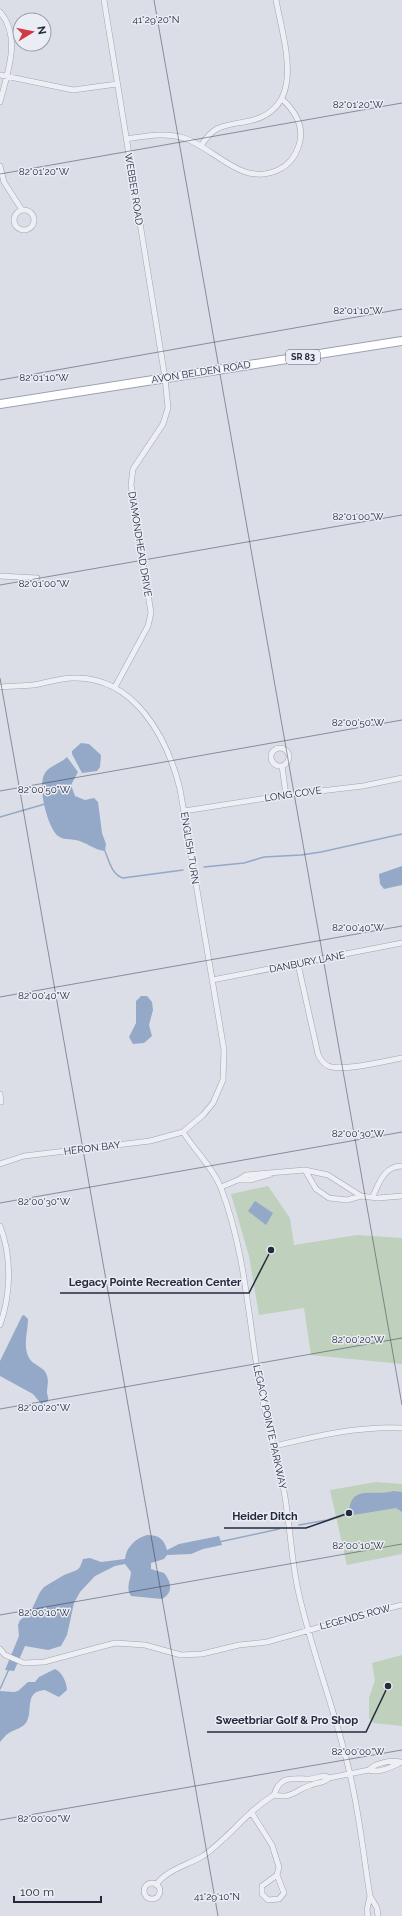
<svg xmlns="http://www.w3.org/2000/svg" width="402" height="1916" viewBox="0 0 402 1916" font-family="Raleway,sans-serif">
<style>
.green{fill:#bfd0bc}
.water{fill:#94a8c8}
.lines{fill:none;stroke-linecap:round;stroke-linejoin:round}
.stream{stroke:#94a8c8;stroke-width:1.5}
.street-casing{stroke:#a1a5b0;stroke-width:6}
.primary-casing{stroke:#9aa1b2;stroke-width:10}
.street{stroke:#eeeff4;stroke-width:5}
.primary{stroke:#fff;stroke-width:8}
.ticks{fill:none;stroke:#252b3c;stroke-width:1;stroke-opacity:0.45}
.labels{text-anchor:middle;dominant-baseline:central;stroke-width:3;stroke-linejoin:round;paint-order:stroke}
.shield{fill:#eaedf4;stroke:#606573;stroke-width:1}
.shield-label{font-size:9px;font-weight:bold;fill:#252b3c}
.street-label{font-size:10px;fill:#252b3c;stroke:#eaedf4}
.ticks-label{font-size:10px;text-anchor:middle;fill:#252b3c;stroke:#eaedf4;stroke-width:3;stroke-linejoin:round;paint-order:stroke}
.leader{fill:none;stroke:#252b3c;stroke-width:1.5}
.callout-dot{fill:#252b3c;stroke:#eaedf4;stroke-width:1.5}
.callout-label{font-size:11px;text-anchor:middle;font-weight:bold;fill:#252b3c;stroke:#eaedf4;stroke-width:3;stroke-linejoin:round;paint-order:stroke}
</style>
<rect width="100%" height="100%" fill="#dbdee6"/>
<!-- green -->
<path class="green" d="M 268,1186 L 290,1218 L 294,1245 L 357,1235 L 402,1238 L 402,1364 L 311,1355 L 304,1308 L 259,1315 L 249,1256 L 231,1194 Z
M 376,1482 L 402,1484 L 402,1554 L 347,1565 L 330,1490 Z
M 402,1655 L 402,1726 L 374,1723 L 369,1718 L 369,1698 L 375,1680 L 372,1663 Z"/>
<!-- water -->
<path class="water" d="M 81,743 L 89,744 L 101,755 L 100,767 L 97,771 L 82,773 L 72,754 L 72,751 Z
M 67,757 L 78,772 L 71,785 L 75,796 L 85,800 L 94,798 L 98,802 L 102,833 L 106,844 L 105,851 C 94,850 86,842 76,840 C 69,839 64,840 58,836 C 47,827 37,785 45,773 C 49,766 61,763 67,757 Z
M 402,866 L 402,885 L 384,889 L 380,884 L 379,874 Z
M 141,996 L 147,996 L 152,1002 L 153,1010 L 149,1025 L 152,1036 L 144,1043 L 133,1044 L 129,1037 L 136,1023 L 136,1001 Z
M 255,1201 L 273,1213 L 266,1225 L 248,1211 Z
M 24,1315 L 28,1319 C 28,1332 23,1343 28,1356 C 32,1366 45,1366 47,1376 C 49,1381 47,1387 47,1392 C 47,1396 49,1397 48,1401 L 42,1405 L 33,1394 L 0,1376 L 0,1361 L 22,1316 Z
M 393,1491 L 402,1492 L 402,1512 L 396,1508 L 353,1515 L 349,1513 C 350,1483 374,1497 393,1491 Z
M 147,1535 C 159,1535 164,1539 167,1550 L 179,1544 L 219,1536 L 222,1545 L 203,1549 L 191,1554 L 167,1555 L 164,1559 L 151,1563 L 151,1569 L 164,1573 C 171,1581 174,1593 162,1599 L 131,1596 C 125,1587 131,1580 131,1572 L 125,1564 L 115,1566 L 95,1576 L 80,1592 L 74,1603 L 67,1635 L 61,1646 L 48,1650 L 25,1646 L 14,1671 L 5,1670 L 19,1636 L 18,1625 L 20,1620 L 30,1613 L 40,1592 L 44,1587 L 64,1575 L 77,1570 L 80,1567 L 83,1559 L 90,1558 L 101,1562 L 125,1559 C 126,1547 136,1538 147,1535 Z
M 55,1669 C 62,1672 67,1683 67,1690 L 59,1697 L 45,1690 C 24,1691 33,1710 27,1721 C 24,1728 15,1729 9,1733 C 5,1735 3,1739 0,1742 L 0,1691 L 14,1692 L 18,1691 L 28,1682 L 35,1682 L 39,1677 Z"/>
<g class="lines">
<!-- stream -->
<path class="stream" d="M 0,817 L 45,804
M 105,851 C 109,861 112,875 123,878 L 183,870
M 204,867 L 244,863 L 264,857 L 301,855 L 321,852 L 402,834
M 299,1525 L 327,1520 L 351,1512
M 219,1542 L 279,1529
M 0,1689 L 9,1669"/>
<!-- street casing -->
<g class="street-casing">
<path id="street" d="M 104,0 L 165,378 L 168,408 L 163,424 L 133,469 L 131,485 L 151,613 L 148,626 L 115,687
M 0,12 C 22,37 7,74 0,102
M 0,75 L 73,90 L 117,84
M 126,139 C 146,136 165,132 184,138 C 215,148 241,187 278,170 C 289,165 296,155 299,145 C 305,126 295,111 282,99
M 201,146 C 213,126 222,126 244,122 C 309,112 284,44 276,0
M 0,166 L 4,182 L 22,210
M14 220a10 10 0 1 1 20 0a10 10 0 1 1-20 0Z
M 0,576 L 37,578
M 0,687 C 11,686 22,686 33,685 C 46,683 60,678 73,678 C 134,676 167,737 180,789 L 224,1050 L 223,1080 L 213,1103 L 203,1115 L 183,1132 L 150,1141 L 24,1156 L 0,1164
M271 757a9 9 0 1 1 18 0a9 9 0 1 1-18 0Z
M 282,766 L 286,795
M 184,811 L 286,795 L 363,786 L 402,778
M 298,964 L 318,1054 C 320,1059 323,1063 328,1066 C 342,1072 386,1061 402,1058
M 212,980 L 402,943
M 0,1094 L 1,1102
M 183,1132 C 195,1151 212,1166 221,1188 C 244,1248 248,1312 258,1375 C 264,1414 276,1452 284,1491 C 290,1524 291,1557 298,1590 C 311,1650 334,1707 348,1766 C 359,1809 363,1853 370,1896 L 367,1910 L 368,1916
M 305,1170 L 316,1189 L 329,1198 L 347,1200 L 361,1196 L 378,1198 L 402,1196
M 238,1180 L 250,1180 L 271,1174
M 221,1187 L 238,1180 L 246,1175 L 305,1170 L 328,1175 L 361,1196
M 373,1196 C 379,1183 384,1166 402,1166
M 0,1226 C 12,1257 11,1294 0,1325
M 275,1446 C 317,1436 358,1426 402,1428
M 0,1649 L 5,1655 L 24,1663 L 44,1662 L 115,1643 L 145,1645 L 181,1655 L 202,1654 L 239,1645 L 267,1642 L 385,1609 L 402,1605
M 369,1770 C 375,1763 391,1760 400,1762
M 274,1795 C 293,1799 295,1790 311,1785 C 318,1782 323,1784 329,1778 L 369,1770 C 379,1774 393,1766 402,1762
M 251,1812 L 272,1845 L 279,1867 L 277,1875 L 284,1893 L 279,1899 L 268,1900 L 262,1894 L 262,1886 L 277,1875
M144 1891a8 8 0 1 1 16 0a8 8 0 1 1-16 0Z
M 156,1885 C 166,1870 188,1865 203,1856 C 229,1838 247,1811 274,1795 C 280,1775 292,1779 309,1779 C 315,1779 319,1776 325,1776 L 329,1778
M 370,1896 L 377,1908 L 378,1916"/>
</g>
<!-- primary casing -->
<g class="primary-casing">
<path id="primary" d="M 0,404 L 402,341"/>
</g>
<!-- street -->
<use href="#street" class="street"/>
<!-- primary -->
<use href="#primary" class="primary"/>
</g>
<!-- ticks -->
<path class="ticks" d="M 154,0 L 402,1405M 0,174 L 402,103M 0,380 L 402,309M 0,585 L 402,515M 0,678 L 218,1916M 0,791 L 402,720M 0,997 L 402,926M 0,1203 L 402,1132M 0,1409 L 402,1338M 0,1615 L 402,1544M 0,1820 L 402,1750"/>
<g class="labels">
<!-- shield labels -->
<rect class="shield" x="286" y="350" width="34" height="14" rx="3"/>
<g class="shield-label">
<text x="303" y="357">SR 83</text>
</g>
<!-- street labels -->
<g class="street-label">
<text transform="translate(134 189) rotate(81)">WEBBER ROAD</text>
<text transform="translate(201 372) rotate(-9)">AVON BELDEN ROAD</text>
<text transform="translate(140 544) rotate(81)">DIAMONDHEAD DRIVE</text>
<text transform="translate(293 794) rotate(-8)">LONG COVE</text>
<text transform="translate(190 848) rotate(81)">ENGLISH TURN</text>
<text transform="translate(307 962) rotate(-11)">DANBURY LANE</text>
<text transform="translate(92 1148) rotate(-7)">HERON BAY</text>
<text transform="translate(270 1427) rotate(78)">LEGACY POINTE PARKWAY</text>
<text transform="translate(355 1617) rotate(-15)">LEGENDS ROW</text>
</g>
</g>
<g class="ticks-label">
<text x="156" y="23">41°29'20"N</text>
<text x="358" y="108">82°01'20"W</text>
<text x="44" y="175">82°01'20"W</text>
<text x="358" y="314">82°01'10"W</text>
<text x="44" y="381">82°01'10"W</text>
<text x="358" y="520">82°01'00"W</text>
<text x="44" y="587">82°01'00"W</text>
<text x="358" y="726">82°00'50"W</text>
<text x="44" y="793">82°00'50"W</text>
<text x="358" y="931">82°00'40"W</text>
<text x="44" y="999">82°00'40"W</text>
<text x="358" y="1137">82°00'30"W</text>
<text x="44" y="1205">82°00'30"W</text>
<text x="358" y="1343">82°00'20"W</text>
<text x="44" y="1411">82°00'20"W</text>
<text x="358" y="1549">82°00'10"W</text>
<text x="44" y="1616">82°00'10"W</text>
<text x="358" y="1755">82°00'00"W</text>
<text x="44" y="1822">82°00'00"W</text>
<text x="217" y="1900">41°29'10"N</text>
</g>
<!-- callouts -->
<path class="leader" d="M271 1250L249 1293H60M349 1513L306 1528H224M388 1686L366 1732H207"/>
<g class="callout-dot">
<circle cx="271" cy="1250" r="4"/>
<circle cx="349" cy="1513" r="4"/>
<circle cx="388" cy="1686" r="4"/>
</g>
<g class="callout-label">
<text x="155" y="1286">Legacy Pointe Recreation Center</text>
<text x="265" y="1520">Heider Ditch</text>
<text x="287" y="1724">Sweetbriar Golf &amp; Pro Shop</text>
</g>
<!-- north arrow -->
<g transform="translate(32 32) rotate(80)"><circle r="19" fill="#eaedf4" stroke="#9b9faa"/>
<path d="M0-3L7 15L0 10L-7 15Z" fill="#d13a41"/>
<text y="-6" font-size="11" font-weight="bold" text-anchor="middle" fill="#252b3c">N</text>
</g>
<!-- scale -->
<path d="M14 1896v6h87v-6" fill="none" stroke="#252b3c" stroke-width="2"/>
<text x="20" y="1896" font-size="12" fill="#252b3c" stroke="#eaedf4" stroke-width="3" paint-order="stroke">100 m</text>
</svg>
